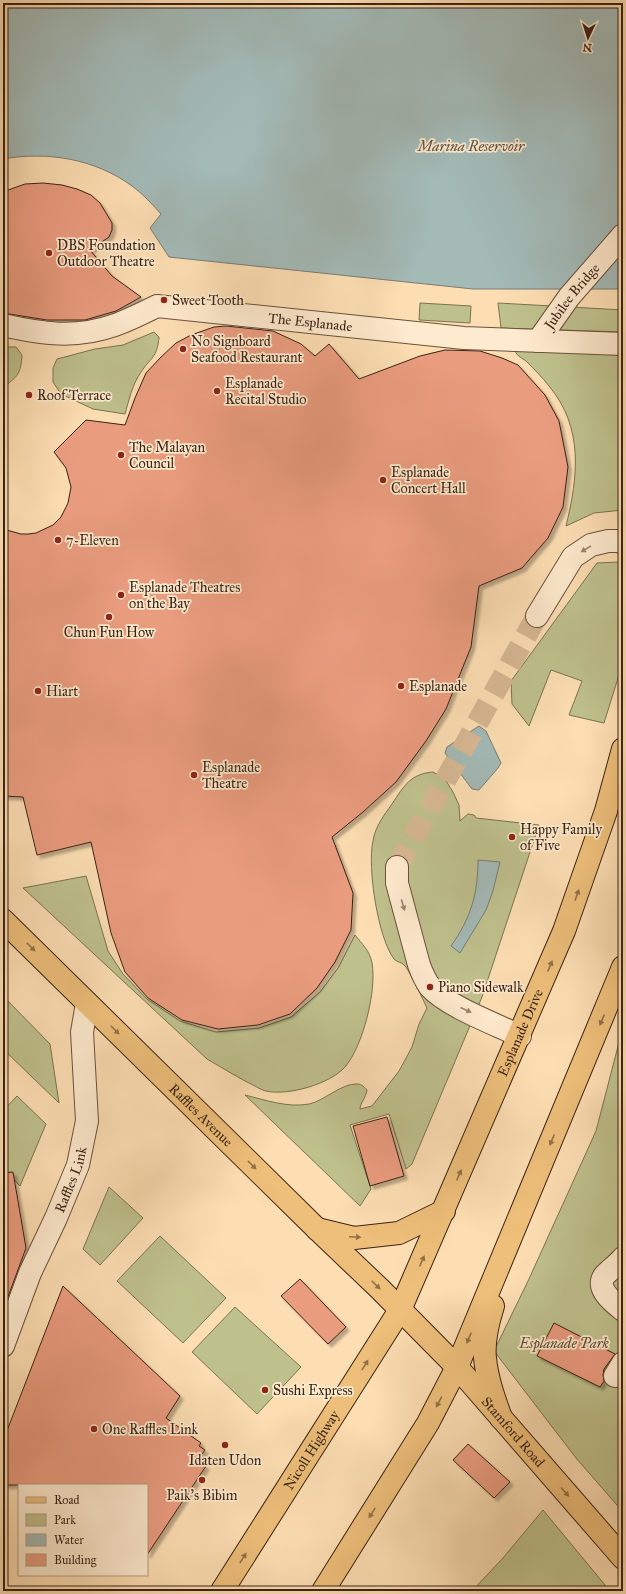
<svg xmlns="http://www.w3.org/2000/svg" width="626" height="1594" viewBox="0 0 626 1594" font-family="'IM FELL Great Primer',serif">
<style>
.green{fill:#bfc18d;stroke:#7c7250}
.water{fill:#a3bab7;stroke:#797d76}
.building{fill:#ea9c7f;stroke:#3a2214;filter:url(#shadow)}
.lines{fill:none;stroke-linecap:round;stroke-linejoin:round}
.minor-tunnel{stroke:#d6b893;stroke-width:22;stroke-dasharray:22 11;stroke-linecap:butt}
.minor-casing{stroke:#6b513c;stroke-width:24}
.major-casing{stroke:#3a2214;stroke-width:24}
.highway-casing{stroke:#3a2214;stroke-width:24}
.minor{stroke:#feeace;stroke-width:22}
.major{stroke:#eebf7a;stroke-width:22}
.highway{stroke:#eebf7a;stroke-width:22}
.oneway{fill:#9c8671}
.oneway2{fill:#947047}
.poi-dot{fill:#8f2418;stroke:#feeace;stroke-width:1.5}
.labels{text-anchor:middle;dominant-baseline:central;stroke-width:3.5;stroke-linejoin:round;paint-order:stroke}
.poi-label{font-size:14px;fill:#3a2214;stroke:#feeace;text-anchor:start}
.street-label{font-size:14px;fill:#3a2214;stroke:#feeace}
.park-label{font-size:14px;font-style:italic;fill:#5b4a32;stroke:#feeace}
.water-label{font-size:15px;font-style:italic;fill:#5a5045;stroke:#feeace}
</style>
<defs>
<filter id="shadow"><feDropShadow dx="3.5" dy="3.5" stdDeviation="1" flood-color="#0004"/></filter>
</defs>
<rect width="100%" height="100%" fill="#fddeb3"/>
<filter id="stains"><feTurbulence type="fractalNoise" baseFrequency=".005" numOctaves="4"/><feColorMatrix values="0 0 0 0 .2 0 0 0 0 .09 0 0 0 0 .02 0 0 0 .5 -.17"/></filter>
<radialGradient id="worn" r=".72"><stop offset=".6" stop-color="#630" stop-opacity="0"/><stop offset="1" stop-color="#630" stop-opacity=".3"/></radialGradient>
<!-- green -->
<path class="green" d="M 420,303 L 471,306 L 470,323 L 419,320 Z
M 498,303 L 623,310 L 623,332 L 501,328 Z
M 154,332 L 159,337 C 157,358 151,357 141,372 C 132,385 129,400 125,414 L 93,409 L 61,394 L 53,382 L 53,368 L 57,359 L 95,349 L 123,345 Z
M 3,347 L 16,347 L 22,355 C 21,373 18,377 3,387 Z
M 515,351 L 603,352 L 623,357 L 623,510 L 594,513 L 566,526 C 578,477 584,428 549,386 C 542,377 534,369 526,361 C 522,358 518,357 515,351 Z
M 619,562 L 623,567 L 623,662 L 604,723 L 569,715 L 582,681 L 551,670 L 529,726 L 512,704 L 511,681 L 597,563 Z
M 433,772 L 445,779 L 453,792 L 459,805 L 460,821 L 468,814 L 474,815 L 476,818 L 539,825 L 482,997 L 412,1164 L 406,1169 L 389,1114 L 350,1125 L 371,1189 L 360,1206 L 245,1095 C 265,1100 288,1108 309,1104 C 324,1101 342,1083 357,1084 C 362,1084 364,1087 367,1090 C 366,1098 360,1103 360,1109 L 372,1106 L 399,1071 L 412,1047 L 419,1024 L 427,1008 C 423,1000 409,969 404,965 C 402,962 396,962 394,959 C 378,938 367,867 373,841 C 375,827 384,815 392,804 C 404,786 410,774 433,772 Z
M 86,876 L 108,951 L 123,974 L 147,999 L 180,1021 L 216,1032 L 259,1028 L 291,1017 L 320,992 L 338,968 L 355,935 C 362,944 370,951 372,963 C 377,990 363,1046 345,1067 C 330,1084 288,1096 266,1091 C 262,1090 258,1088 255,1086 C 238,1078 223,1068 207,1059 L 23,888 Z
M 3,996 L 50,1044 L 59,1103 L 3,1049 Z
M 623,1027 L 623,1512 L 576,1458 L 494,1351 L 529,1279 L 596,1131 Z
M 17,1096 L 46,1124 L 20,1186 L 3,1168 L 3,1111 Z
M 109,1187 L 143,1218 L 100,1265 L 83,1249 Z
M 160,1236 L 226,1298 L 183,1343 L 117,1281 Z
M 235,1307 L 301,1367 L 257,1414 L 192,1352 Z
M 543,1510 L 610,1591 L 472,1591 L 503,1558 Z"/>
<!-- water -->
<path class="water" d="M 3,3 L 623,3 L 623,289 L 473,289 L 169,257 L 150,228 L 161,214 C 152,204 143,194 132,186 C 95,159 48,151 3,159 Z
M 479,726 L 486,731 L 501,763 L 498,768 L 479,790 L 472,789 L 445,753 L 447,747 Z
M 478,860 L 500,862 L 493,891 L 486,910 L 460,953 L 451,946 C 471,918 478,893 478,860 Z"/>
<!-- building -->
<path class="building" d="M 43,183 L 62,185 L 77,189 L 91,195 L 100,203 L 112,223 L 112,230 L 109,237 L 90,250 L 112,276 L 141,297 L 116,311 L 85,320 L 47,320 L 3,313 L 3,193 L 8,190 L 25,184 Z
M 226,326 L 273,331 L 301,344 L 315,356 L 329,344 L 359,379 L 420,356 L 445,350 L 480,351 L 502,358 L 518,365 L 545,395 L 559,421 L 568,467 L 563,507 L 548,538 L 522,568 L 479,586 L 471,647 L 446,709 L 426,741 L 396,782 L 363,812 L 332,837 L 353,893 L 351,930 L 335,962 L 317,988 L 290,1014 L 258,1025 L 218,1029 L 182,1020 L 148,998 L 125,972 L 111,933 L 91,842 L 37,855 L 23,797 L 3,796 L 3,529 L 21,534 L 28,534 L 36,533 L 53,525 L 61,517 L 68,503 L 71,487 L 66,468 L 54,452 L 86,420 L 125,425 L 135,398 L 146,373 L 161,357 L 176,343 L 191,335 L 214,327 Z
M 387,1117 L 404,1176 L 370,1186 L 353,1126 Z
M 13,1172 L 26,1248 L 5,1305 L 3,1304 L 3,1173 Z
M 300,1279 L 346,1327 L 328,1344 L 281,1296 Z
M 63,1286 L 180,1396 L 166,1418 L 201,1443 L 199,1446 L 205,1450 L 197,1461 L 206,1466 L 147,1555 L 147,1485 L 3,1485 L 3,1441 Z
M 554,1323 L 615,1354 L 604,1369 L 603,1375 L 604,1381 L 600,1387 L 537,1356 Z
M 468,1444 L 510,1482 L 494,1498 L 453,1460 Z"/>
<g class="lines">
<!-- minor-tunnel -->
<path class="minor-tunnel" d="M 397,867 L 537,616"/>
<!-- minor casing -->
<g class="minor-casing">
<g id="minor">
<path id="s1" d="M 3,325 C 42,334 76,339 115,325 C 129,320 143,313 157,306 L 464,338 L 623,344"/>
<path id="s2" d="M 538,341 L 569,297 L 623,235"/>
<path d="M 537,616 L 573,557 L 591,545 L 608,541 L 619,541 L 623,543"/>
<path d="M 397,867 L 397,883 L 419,965 C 422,973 425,980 430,987 C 447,1006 495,1024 520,1036"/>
<path d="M 623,1258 C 618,1264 611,1269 605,1275 C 594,1288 614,1303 623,1310"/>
<path id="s3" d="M 3,1346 L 30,1273 L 56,1218 L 78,1165 L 87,1121 L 82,1032 L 87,1003"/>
<path d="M 615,1376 L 623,1363"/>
</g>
</g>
<!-- major casing -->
<g class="major-casing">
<g id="major">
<path id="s4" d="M 3,920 L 317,1229 L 380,1289 L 457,1367 L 623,1558"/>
</g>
</g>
<!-- highway casing -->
<g class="highway-casing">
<g id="highway">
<path d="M 317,1229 L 354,1238 L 399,1233 L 444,1211"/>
<path d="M 493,1306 C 488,1322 483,1341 485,1358 C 487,1379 494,1398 501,1418"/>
<path id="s5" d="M 222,1591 L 400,1310 L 564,931 L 606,811 L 623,749"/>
<path d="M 323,1591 L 428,1423 L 457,1367 L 623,967"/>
</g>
</g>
<!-- minor -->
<use href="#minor" class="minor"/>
<!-- major -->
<use href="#major" class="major"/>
<!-- highway -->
<use href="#highway" class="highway"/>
</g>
<!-- one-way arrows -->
<defs><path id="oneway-solid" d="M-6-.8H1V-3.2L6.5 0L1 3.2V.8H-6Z"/></defs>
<g class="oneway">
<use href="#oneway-solid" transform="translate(586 549) rotate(149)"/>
<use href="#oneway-solid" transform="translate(403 905) rotate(74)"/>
<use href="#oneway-solid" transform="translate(466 1010) rotate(25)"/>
</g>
<g class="oneway2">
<use href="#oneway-solid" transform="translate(577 895) rotate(-71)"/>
<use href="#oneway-solid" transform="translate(31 947) rotate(45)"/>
<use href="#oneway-solid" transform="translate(550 966) rotate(-67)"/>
<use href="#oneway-solid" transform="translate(602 1020) rotate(113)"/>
<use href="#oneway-solid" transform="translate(115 1030) rotate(45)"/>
<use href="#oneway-solid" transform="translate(552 1140) rotate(113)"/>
<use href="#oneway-solid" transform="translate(252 1165) rotate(45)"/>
<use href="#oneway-solid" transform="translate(459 1175) rotate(-66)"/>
<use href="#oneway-solid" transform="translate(355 1237) rotate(3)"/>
<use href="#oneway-solid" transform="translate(422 1261) rotate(-66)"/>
<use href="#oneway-solid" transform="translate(376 1285) rotate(44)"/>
<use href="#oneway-solid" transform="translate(469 1338) rotate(113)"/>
<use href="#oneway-solid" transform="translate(365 1365) rotate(-58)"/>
<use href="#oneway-solid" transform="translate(439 1402) rotate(118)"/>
<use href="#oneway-solid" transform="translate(565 1492) rotate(49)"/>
<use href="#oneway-solid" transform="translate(372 1513) rotate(122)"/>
<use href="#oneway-solid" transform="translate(243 1558) rotate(-58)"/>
</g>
<!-- markers -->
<g class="poi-dot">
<circle cx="49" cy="253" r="4"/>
<circle cx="164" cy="300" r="4"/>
<circle cx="183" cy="349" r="4"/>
<circle cx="217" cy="391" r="4"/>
<circle cx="29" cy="395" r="4"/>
<circle cx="121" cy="455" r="4"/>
<circle cx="383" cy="480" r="4"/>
<circle cx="58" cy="540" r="4"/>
<circle cx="121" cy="595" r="4"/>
<circle cx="109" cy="617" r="4"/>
<circle cx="401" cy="686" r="4"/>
<circle cx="38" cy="691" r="4"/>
<circle cx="194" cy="775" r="4"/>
<circle cx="512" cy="837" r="4"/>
<circle cx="430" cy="987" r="4"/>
<circle cx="265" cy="1390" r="4"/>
<circle cx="94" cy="1429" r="4"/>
<circle cx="225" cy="1445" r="4"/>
<circle cx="202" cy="1480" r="4"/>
</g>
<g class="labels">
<!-- poi labels -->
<g class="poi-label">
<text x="57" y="245">DBS Foundation<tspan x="57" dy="16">Outdoor Theatre</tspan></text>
<text x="172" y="300">Sweet Tooth</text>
<text x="191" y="341">No Signboard<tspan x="191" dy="16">Seafood Restaurant</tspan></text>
<text x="225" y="383">Esplanade<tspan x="225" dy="16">Recital Studio</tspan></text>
<text x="37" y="395">Roof Terrace</text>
<text x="129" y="447">The Malayan<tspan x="129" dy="16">Council</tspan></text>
<text x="391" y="472">Esplanade<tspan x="391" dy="16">Concert Hall</tspan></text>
<text x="66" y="540">7-Eleven</text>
<text x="129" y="587">Esplanade Theatres<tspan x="129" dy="16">on the Bay</tspan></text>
<text x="109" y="632" text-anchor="middle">Chun Fun How</text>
<text x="409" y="686">Esplanade</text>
<text x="46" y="691">Hiart</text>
<text x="202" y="767">Esplanade<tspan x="202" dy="16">Theatre</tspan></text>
<text x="520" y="829">Happy Family<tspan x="520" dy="16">of Five</tspan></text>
<text x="438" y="987">Piano Sidewalk</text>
<text x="273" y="1390">Sushi Express</text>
<text x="102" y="1429">One Raffles Link</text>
<text x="225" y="1460" text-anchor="middle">Idaten Udon</text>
<text x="202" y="1495" text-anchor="middle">Paik's Bibim</text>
</g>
<!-- street labels -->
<g class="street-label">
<text stroke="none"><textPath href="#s2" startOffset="56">Jubilee Bridge</textPath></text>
<text stroke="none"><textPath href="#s1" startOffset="314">The Esplanade</textPath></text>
<text stroke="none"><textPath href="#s5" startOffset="635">Esplanade Drive</textPath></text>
<text stroke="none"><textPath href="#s4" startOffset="278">Raffles Avenue</textPath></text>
<text stroke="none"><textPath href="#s3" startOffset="180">Raffles Link</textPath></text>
<text stroke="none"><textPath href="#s4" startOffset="723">Stamford Road</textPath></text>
<text stroke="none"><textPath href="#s5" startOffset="167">Nicoll Highway</textPath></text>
</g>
<!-- park labels -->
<g class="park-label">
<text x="564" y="1343">Esplanade Park</text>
</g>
<!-- water labels -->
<g class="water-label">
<text x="471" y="146">Marina Reservoir</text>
</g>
</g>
<!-- margin -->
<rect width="626" height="1594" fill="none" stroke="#fddeb3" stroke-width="16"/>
<rect x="4" y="4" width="618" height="1586" fill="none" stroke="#3a2214" stroke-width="2"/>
<rect x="8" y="8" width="610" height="1578" fill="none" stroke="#3a2214"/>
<!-- legend -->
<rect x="18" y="1484" width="130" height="92" fill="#feeace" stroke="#b09a84"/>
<rect x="26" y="1497" width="20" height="6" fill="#eebf7a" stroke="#b09a84"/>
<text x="54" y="1504" font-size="12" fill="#3a2214">Road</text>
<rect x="26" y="1514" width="20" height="12" fill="#bfc18d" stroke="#b09a84"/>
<text x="54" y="1524" font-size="12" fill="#3a2214">Park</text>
<rect x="26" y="1534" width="20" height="12" fill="#a3bab7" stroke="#b09a84"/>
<text x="54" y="1544" font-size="12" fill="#3a2214">Water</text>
<rect x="26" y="1554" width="20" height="12" fill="#ea9c7f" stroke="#b09a84"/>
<text x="54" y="1564" font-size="12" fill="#3a2214">Building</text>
<!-- north arrow -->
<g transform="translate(588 38) rotate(184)" stroke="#feeace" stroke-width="3" paint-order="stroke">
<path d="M0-3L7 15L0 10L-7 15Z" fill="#3a2214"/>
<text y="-6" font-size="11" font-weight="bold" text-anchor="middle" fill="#3a2214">N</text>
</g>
<rect width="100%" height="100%" filter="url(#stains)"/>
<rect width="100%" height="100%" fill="url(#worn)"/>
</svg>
